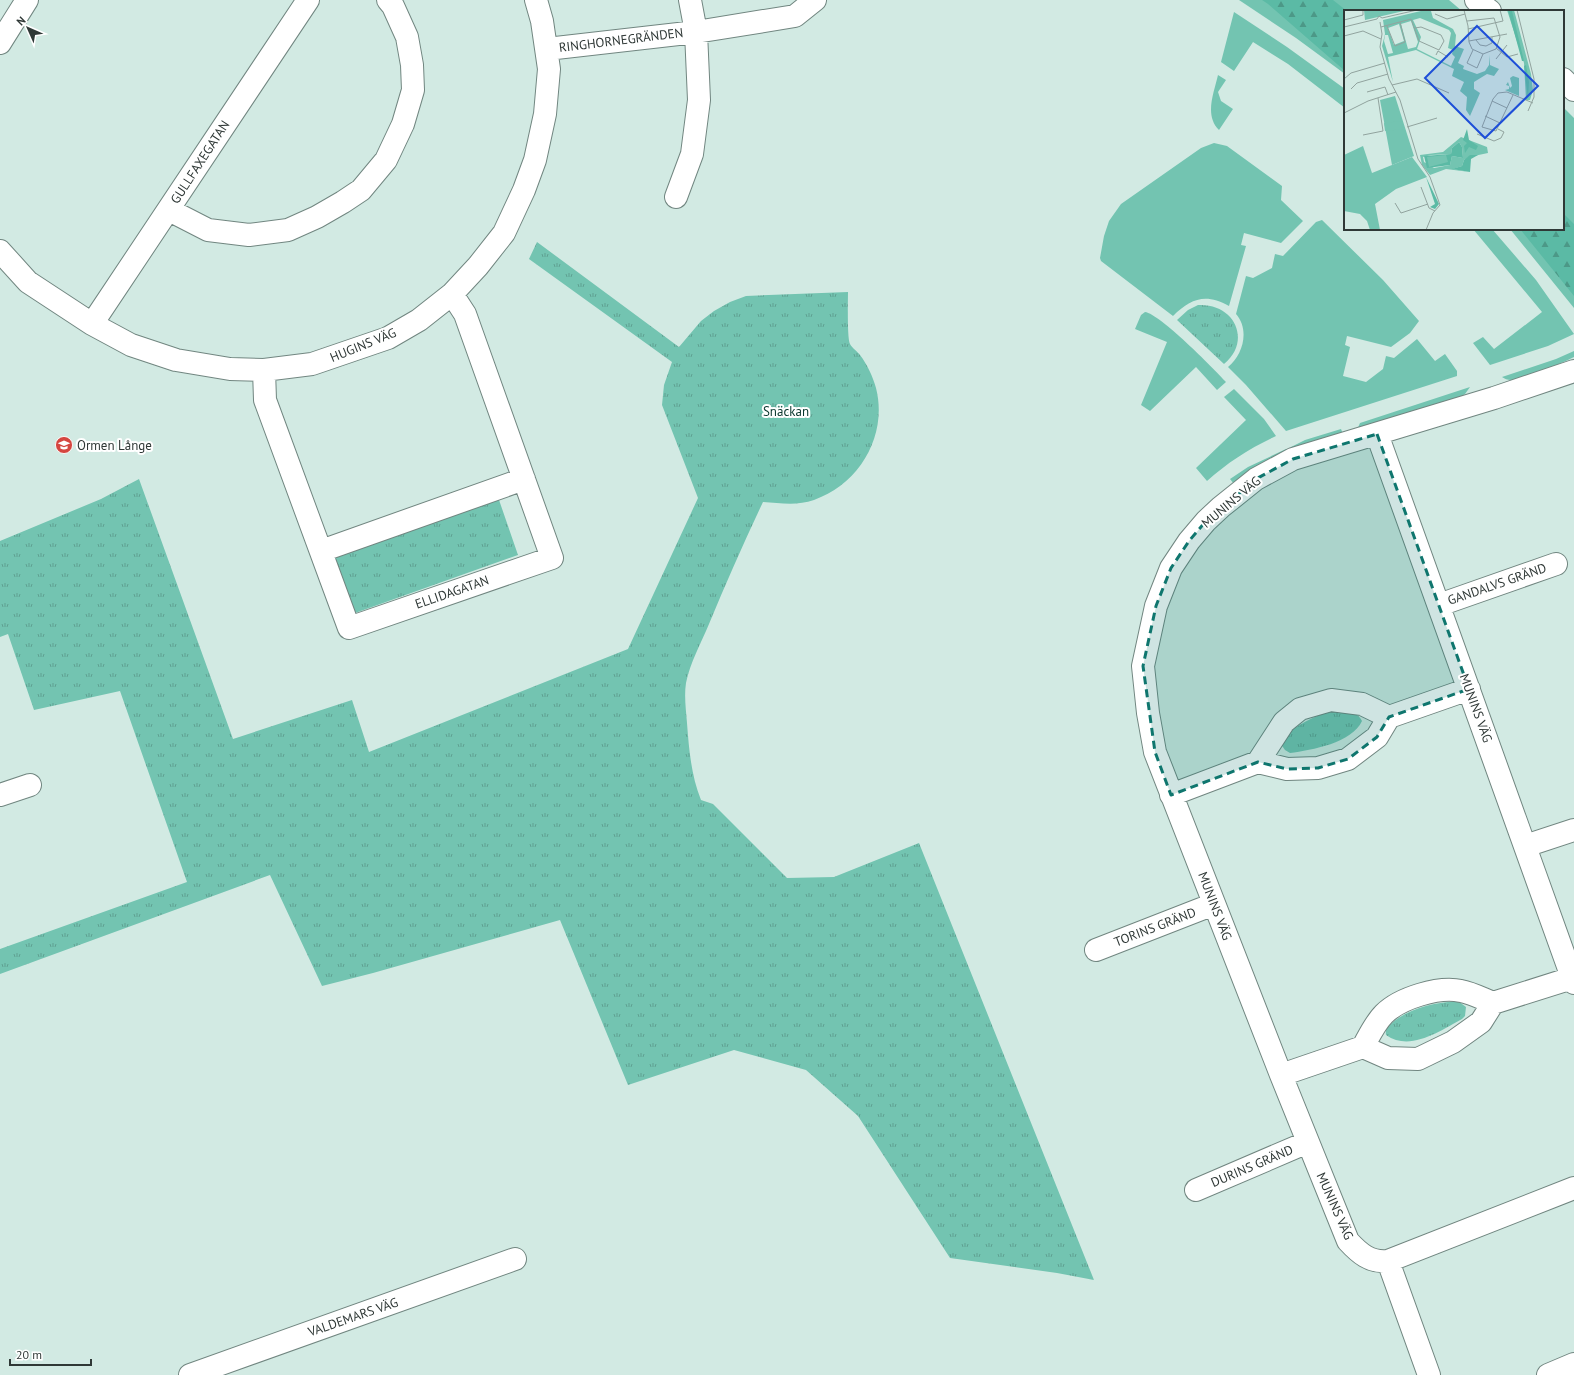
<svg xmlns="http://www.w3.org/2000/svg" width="1574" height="1375" viewBox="0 0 1574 1375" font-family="'PT Sans',sans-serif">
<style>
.grass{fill:#73c4b1}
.forest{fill:url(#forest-firs)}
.park{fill:url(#park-tufts)}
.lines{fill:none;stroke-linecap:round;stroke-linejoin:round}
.minor-casing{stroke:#718680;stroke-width:24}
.minor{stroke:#fff;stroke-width:22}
.marked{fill:#0f766e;fill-opacity:0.2;stroke:#0f766e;stroke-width:3;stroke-dasharray:8 5;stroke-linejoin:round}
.labels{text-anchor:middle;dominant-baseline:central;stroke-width:4;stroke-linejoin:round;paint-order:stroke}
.street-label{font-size:13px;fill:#2f3836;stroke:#fff}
.park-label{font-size:13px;fill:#08362d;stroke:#fff}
.poi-label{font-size:13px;fill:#2f3836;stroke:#fff;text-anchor:start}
.inset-road{fill:none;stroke:#91a39e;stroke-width:1}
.view{fill:#1d4ed8;fill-opacity:0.15;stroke:#1d4ed8;stroke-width:2}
.inset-edge{fill:none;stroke:#2f3836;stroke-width:2}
</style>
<defs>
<pattern id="forest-firs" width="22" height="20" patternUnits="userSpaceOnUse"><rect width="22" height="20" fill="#5bbaa5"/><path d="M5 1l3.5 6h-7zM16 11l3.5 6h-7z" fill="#4c9887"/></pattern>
<pattern id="park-tufts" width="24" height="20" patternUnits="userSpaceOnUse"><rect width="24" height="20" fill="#73c4b1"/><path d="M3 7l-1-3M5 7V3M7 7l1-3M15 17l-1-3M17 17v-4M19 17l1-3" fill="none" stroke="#5fa091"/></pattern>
</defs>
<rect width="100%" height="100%" fill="#d2eae3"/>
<!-- grass -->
<path class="grass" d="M 1239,0 L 1449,0 L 1462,11 L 1345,11 L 1345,74 L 1296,38 Z
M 1234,12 L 1287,47 L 1345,89 L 1345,108 L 1288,64 L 1253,42 L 1234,71 L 1221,62 Z
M 1218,75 L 1226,80 L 1218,92 L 1221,101 L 1233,109 L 1219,130 C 1204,115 1214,93 1218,75 Z
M 1563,107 L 1574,118 L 1574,308 L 1510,229 L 1563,229 Z
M 1214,143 L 1227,146 L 1282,186 L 1281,200 L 1303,221 L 1281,243 L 1244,233 L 1241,245 L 1246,246 L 1229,306 C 1206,293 1191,298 1173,316 L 1101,261 L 1100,258 L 1104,236 L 1109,221 L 1121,204 L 1201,148 Z
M 1322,220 L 1383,280 L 1419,321 L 1410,333 L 1391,347 L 1347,336 L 1345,345 L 1350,347 L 1343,376 L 1366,382 L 1383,369 L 1386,356 L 1394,358 L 1417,339 L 1435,361 L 1445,354 L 1457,371 L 1457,376 L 1286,431 L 1246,385 L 1228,367 C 1243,355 1250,330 1236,314 L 1246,276 L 1253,278 L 1272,268 L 1275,254 L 1283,256 L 1316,222 Z
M 1473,229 L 1492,229 L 1536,280 L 1574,334 L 1548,346 L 1490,365 L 1473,343 L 1483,337 L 1494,349 L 1542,312 Z
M 1145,312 C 1160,314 1213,368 1226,382 L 1217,390 L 1196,367 L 1150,411 L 1141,405 L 1167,342 L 1135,329 L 1141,315 Z
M 1574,351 L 1574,357 C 1560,364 1526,379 1511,380 C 1507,380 1505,379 1502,377 L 1556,359 Z
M 1470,387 L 1465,394 L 1460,397 L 1357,430 L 1360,423 Z
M 1234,389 L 1264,419 L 1276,436 C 1250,448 1228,462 1207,481 L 1196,468 L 1246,420 L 1224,397 Z
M 1341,429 L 1343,434 L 1292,451 L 1291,447 L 1305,440 Z
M 1286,449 L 1288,452 L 1234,484 L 1230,479 L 1248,467 Z"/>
<!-- forest -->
<path class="forest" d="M 1262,0 L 1333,0 L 1347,11 L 1345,11 L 1345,71 L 1268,4 Z
M 1563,213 L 1574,224 L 1574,296 L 1520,229 L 1563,229 Z"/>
<!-- park -->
<path class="park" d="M 537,242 L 679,347 L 701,321 L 714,311 L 730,302 L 746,296 L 848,292 C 848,301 847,338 850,344 C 852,348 857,351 860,355 C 867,364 873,377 876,388 C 888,435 860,484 814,500 C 797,506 780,503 763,502 C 744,542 726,583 709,624 C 701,643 690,663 686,683 C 684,696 686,710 687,723 C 689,749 691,775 701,800 L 713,804 L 787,878 L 834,877 L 919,843 L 1094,1280 L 1057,1273 L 950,1258 L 858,1116 L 806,1070 L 734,1050 L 628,1085 L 560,920 L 373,973 L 322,986 L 270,875 L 0,974 L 0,949 L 187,882 L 120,691 L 34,710 L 8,634 L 0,637 L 0,541 L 101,499 L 139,479 L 233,739 L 352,700 L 369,752 L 628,649 L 698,498 L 662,405 L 664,385 L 672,362 L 529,259 Z
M 1198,305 C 1235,303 1252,341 1224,364 L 1177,320 L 1188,310 Z
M 498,497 L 518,555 L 355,613 L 334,556 Z
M 1329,711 C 1340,712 1357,709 1362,721 C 1352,743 1312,750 1290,753 L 1285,750 L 1280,743 C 1290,727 1312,718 1329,711 Z
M 1458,1001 L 1466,1007 L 1465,1016 L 1462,1019 C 1440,1031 1410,1052 1386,1035 C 1385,1029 1388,1026 1393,1022 C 1412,1007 1434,1003 1458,1001 Z"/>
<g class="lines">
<!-- minor casing -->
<g class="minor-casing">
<path id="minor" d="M 1476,0 L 1490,11
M 0,43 L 27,0
M 547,49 L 696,32 L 795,16 L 815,0
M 1563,79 L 1574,90
M 676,197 L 692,154 L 699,100 L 696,32 L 690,0
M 169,210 L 208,230 L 249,235 L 288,230 L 317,217 L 343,202 L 361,190 L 386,160 L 403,124 L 413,90 L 412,65 L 407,37 L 393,6 L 388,0
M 0,251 L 28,282 L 92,324 L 131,345 L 176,360 L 230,369 L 264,370 L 312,364 L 388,338 L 419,320 L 452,294 L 478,266 L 504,233 L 524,190 L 535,160 L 545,114 L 549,69 L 542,21 L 536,0
M 92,324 L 308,0
M 264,370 L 265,400 L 349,628 L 552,558 L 465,314 L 452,294
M 1574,371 L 1494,398 L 1293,459 L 1256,479 L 1221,507 L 1206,521 L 1189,541 L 1171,568 L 1156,606 L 1143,666 L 1148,713 L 1155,752 L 1281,1075 L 1348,1241 C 1359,1253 1370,1263 1388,1261 L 1574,1188
M 1377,434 L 1574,983
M 321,551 L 524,479
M 1439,605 L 1556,564
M 1258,762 L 1284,722 L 1300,709 L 1331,700 L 1362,704 L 1389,717
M 0,795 L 30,785
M 1171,795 L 1258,762 L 1287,769 L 1318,768 L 1348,759 L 1377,737 L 1389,717 L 1469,689
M 1525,846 L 1574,830
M 1096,950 L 1214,904
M 1363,1047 C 1369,1036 1375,1023 1384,1014 C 1400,998 1439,986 1461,991 C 1472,993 1483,999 1493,1003
M 1281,1075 L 1363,1047 L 1388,1058 L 1418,1059 L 1453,1042 L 1481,1022 L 1493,1003 L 1572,978
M 1196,1190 L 1308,1142
M 1388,1261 L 1429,1375
M 190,1375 L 515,1259
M 1548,1375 L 1574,1364"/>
</g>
<!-- minor -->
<use href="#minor" class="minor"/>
</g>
<!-- marked area -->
<path class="marked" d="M 1377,434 L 1469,689 L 1389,717 L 1377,737 L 1348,759 L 1318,768 L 1287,769 L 1258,762 L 1171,795 L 1155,752 L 1143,666 L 1156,606 L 1171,568 L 1189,541 L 1206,521 L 1256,479 L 1293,459 Z"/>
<!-- icons -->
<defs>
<g id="school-disc" transform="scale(0.9)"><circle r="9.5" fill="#d54640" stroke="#fff"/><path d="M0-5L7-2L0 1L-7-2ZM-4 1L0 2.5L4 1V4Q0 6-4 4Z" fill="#fff"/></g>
</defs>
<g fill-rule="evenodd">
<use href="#school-disc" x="64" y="445"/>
</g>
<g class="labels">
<!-- street labels -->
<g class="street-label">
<text transform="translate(621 40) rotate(-7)">RINGHORNEGRÄNDEN</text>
<text transform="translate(200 162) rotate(-57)">GULLFAXEGATAN</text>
<text transform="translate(363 345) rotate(-22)">HUGINS VÄG</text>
<text transform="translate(1231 502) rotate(-40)">MUNINS VÄG</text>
<text transform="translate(1497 584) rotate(-19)">GANDALVS GRÄND</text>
<text transform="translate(452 592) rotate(-19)">ELLIDAGATAN</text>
<text transform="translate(1476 708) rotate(70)">MUNINS VÄG</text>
<text transform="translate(1215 906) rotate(69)">MUNINS VÄG</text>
<text transform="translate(1155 927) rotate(-21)">TORINS GRÄND</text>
<text transform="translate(1252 1166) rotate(-23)">DURINS GRÄND</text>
<text transform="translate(1335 1206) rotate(66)">MUNINS VÄG</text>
<text transform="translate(353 1317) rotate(-19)">VALDEMARS VÄG</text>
</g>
<!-- park labels -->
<g class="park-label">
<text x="786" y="411">Snäckan</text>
</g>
<!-- poi labels -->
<g class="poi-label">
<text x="77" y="445">Ormen Långe</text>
</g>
</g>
<!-- overview -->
<g transform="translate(1344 10)">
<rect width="220" height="220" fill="#d2eae3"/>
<path d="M 163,0 L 170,0 L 187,64 L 189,80 L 186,90 L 182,90 L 180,53 ZM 169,66 L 175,68 L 175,86 L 161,80 L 165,79 L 165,76 L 162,75 L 164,72 L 166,78 L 168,76 L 166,68 ZM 51,86 L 70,146 L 48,155 L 36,90 ZM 117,127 L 143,137 L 144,143 L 125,147 L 120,150 L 118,156 L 109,159 L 126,162 L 102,159 L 86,165 L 78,155 L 76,145 L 99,142 ZM 115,132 L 118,137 L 119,148 L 108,146 L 106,155 L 90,158 L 80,152 L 79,147 L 87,145 L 107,144 L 108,138 Z" fill="#73c4b1" fill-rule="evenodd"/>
<path d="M 164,0 L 168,1 L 180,51 L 178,51 ZM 182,55 L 185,72 L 184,89 L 180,56 ZM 123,119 L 125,130 L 134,136 L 132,140 L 125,137 L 121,143 L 120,136 L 123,133 L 119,130 ZM 115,132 L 118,137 L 119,148 L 108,146 L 106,155 L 83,158 L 80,146 L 107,144 L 108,138 ZM 126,145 L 134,145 L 127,149 L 126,162 L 108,159 L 118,156 L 120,150 ZM 82,167 L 95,194 L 91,199 L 86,197 L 91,194 Z" fill="#5bbaa5"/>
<path d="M 20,0 L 64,0 L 21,10 ZM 81,0 L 90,0 L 87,1 L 89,8 L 109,19 L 112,25 L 111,36 L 120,39 L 114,53 L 120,56 L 119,59 L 133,64 L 141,61 L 145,55 L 145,45 L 146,55 L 155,59 L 150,66 L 143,64 L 130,72 L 130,79 L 136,83 L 126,106 L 122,100 L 123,87 L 116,81 L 120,72 L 108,66 L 110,59 L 72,40 L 44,47 L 49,72 L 38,36 L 41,24 L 39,10 ZM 76,8 L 105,20 L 107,23 L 104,38 L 109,40 L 108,44 L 111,47 L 107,56 L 73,39 L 77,27 L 69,10 ZM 67,11 L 74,32 L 72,37 L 64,39 L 57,14 ZM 55,14 L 60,31 L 50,35 L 44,18 ZM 41,25 L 44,25 L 49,43 L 44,44 L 40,31 ZM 58,111 L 59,119 L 41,121 L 40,113 ZM 19,136 L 28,163 L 68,147 L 83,167 L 52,179 L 31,194 L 36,220 L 26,220 L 23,211 L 16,204 L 0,201 L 0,145 Z" fill="#73c4b1" fill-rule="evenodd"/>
<path d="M 102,145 L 104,152 L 85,157 L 83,147 Z" fill="#73c4b1"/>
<path class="inset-road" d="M 120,0 L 124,16 L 125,32 L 128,39 L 139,44 L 152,39 L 156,27 L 150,8 L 123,11M 173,0 L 190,69 L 190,87 L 184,101M 91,4 L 103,9 L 121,4M 0,10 L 19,5 L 19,0M 36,12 L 38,24 L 36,37 L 45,69 L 56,90 L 74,149 L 86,167 L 96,195 L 89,203 L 82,220M 43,16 L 51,36 L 61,32 L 56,12M 0,17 L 33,9 L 35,6 L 38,8 L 73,0M 37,17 L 67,9 L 75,31 L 95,40 L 100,31 L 97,25 L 77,17 L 71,18M 124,19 L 159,11 L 156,0M 0,26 L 19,21 L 37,29M 132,30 L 136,35 L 142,36 L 148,33 L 148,27M 125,31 L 163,24M 152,38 L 163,47 L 174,44M 129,40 L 123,53 L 133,58 L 139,44M 92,45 L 94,41 L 104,47M 152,49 L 163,35M 0,69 L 7,63 L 41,53M 48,75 L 73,69 L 105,83M 7,79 L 13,73 L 44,64M 23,82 L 41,77 L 44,85M 169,85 L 152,121 L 138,117 L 149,89 L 154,83 L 163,82 L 189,93M 148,91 L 163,98M 0,103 L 24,91 L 52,82M 141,106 L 156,113M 63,117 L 93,108M 133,124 L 150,131 L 157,128 L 160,122 L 154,119M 19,125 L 39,121 L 34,88M 77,177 L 85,198 L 91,201M 51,193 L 57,203 L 84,194"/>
<path class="view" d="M 133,16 L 194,76 L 141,128 L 81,68 Z"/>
<rect width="220" height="220" class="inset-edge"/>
</g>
<!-- north arrow -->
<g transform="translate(28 28) rotate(315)" stroke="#ffffff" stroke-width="3" paint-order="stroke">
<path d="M0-3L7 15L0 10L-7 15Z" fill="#2f3836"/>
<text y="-6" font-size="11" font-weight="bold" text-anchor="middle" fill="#2f3836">N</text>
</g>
<!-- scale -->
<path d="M10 1359v6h81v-6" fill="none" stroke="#2f3836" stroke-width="2"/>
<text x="16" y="1359" font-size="12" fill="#2f3836" stroke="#ffffff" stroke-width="3" paint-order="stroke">20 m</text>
</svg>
